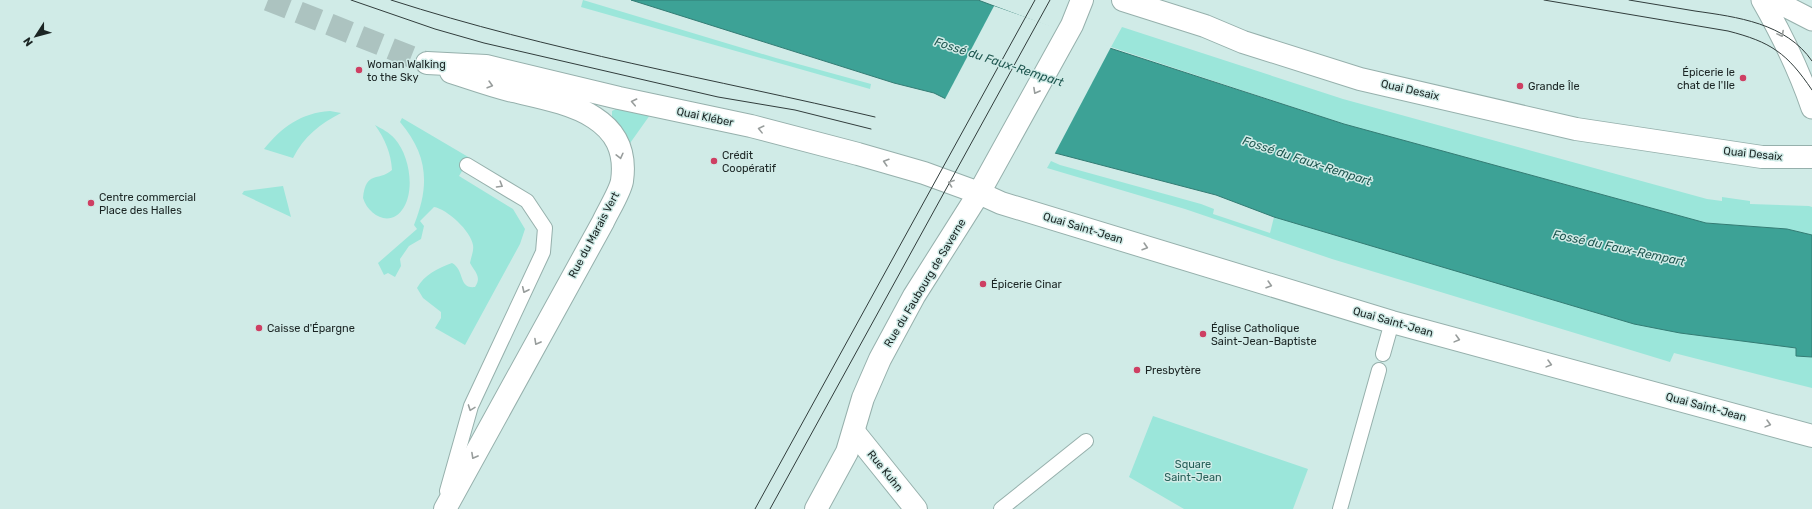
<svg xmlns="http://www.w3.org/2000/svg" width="1812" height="509" viewBox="0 0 1812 509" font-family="Rubik,sans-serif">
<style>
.green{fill:#9be6da}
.water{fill:#3da296;stroke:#337c74}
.pier{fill:#d0ebe7}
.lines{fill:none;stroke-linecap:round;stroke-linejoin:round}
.minor-tunnel{stroke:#acc3c0;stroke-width:22;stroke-dasharray:22 11;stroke-linecap:butt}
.service-casing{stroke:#96b0ac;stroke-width:16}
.pedestrian-casing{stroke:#96b0ac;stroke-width:23}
.minor-casing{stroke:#96b0ac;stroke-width:24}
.tertiary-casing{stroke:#96b0ac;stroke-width:24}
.service{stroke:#fff;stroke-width:14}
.pedestrian{stroke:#fff;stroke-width:21}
.minor{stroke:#fff;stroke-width:22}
.tertiary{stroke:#fff;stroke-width:22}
.tram{stroke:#313d3c;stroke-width:1}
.oneway{stroke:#989d9c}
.poi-dot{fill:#ce3f63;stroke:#d0ebe7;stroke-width:1.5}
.labels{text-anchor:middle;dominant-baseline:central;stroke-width:3;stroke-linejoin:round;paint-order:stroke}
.poi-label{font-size:11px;fill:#1b2524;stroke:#d0ebe7;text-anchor:start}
.street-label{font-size:11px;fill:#1b2524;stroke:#d0ebe7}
.park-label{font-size:11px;fill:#275f58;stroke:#d0ebe7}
.water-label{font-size:12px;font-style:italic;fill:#1f5750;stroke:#d0ebe7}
</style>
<rect width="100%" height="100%" fill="#d0ebe7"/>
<!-- green -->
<path class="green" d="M 583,0 L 776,58 L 871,84 L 870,89 L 581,7 Z
M 1122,27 L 1343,99 L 1707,199 L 1722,201 L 1722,197 L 1750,201 L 1750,204 L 1809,206 L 1812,207 L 1812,235 L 1787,229 L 1706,223 L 1344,124 L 1111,47 Z
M 618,108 L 650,115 L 628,146 L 612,119 L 612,111 Z
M 330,111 L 341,113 C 320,124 304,136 293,158 L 264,149 C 282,127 301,113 330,111 Z
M 402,118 L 470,158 L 459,176 L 513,209 L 525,229 L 520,244 L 465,345 L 435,328 L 441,318 L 441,312 L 423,298 L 417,288 C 424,275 438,268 452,263 C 465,270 458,289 475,287 C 482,277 475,272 470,263 C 471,257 474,251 473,245 C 471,231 447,209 434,207 L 420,221 L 424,226 L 421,239 L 409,246 L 400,259 L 401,266 L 395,277 L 388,273 L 384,275 L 378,263 L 417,229 L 414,225 C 430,185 428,155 400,122 Z
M 375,125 C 382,129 389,132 395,139 C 409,155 415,188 404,207 C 392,228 369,217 363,198 C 366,170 378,182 392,170 C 391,153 385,139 375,125 Z
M 1051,161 L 1060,165 L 1201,204 L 1214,209 L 1213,214 L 1270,233 L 1274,217 L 1680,333 L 1796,348 L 1796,356 L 1812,357 L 1812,388 L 1674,353 L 1670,362 L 1332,259 L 1185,209 L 1047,168 Z
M 283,186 L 291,217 L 242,194 L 244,191 Z
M 1153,416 L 1308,469 L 1293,509 L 1184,509 L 1129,477 Z"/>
<!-- water -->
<path class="water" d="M 631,0 L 978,0 L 1085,40 L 1344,124 L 1706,223 L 1787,229 L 1812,235 L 1812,357 L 1796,356 L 1796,348 L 1680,333 L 1634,324 L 1274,217 L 1216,195 L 1055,153 L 934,93 L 894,83 Z"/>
<!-- pier -->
<path class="pier" d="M 994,6 L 1111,47 L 1054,155 L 944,101 Z"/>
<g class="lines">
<!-- minor-tunnel -->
<path class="minor-tunnel" d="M 268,0 L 427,63"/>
<!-- service casing -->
<g class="service-casing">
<path id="service" d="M 1383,354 L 1392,322
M 447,491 L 471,406 L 543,252 L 545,228 L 527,201 L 467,165
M 1001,509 L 1086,441
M 1340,509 L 1379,370"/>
</g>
<!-- pedestrian casing -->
<g class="pedestrian-casing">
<path id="pedestrian" d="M 1762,0 C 1782,35 1799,70 1812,108
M 1773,0 L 1812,20"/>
</g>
<!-- minor casing -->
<g class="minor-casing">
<path id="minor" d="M 1123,0 L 1205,26 L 1243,42 L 1360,79 L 1576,129 L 1762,157 L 1812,157
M 427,63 L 486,66 L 619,98 L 751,126 L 858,154 L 924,173 L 979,193 L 1072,25 L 1082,0
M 854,432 L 916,509
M 445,509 L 603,222 C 608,211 620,192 622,181 C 632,111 558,102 509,90 C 489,85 470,78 451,72"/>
</g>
<!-- tertiary casing -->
<g class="tertiary-casing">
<path id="tertiary" d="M 816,509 L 847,452 L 863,398 L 880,359 L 914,296 L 979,193 L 1001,203 L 1392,322 L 1812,436"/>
</g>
<!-- service -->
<use href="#service" class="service"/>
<!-- pedestrian -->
<use href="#pedestrian" class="pedestrian"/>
<!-- minor -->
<use href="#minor" class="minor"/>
<!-- tertiary -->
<use href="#tertiary" class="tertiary"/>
<!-- tram -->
<path class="tram" d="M 351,0 L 435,29 L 484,43 L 718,97 L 795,110 L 871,129
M 391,0 C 549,51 714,79 875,117
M 1544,0 L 1728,31 C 1771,42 1787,53 1812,90
M 1629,0 C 1651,4 1673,7 1695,11 C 1737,17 1786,23 1812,61
M 755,509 L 1035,0
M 770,509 L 1050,0"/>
</g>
<!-- one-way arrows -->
<defs><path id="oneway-chevron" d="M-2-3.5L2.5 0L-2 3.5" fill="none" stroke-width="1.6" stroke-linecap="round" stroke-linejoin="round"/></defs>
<g class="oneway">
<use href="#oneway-chevron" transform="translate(1781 34) rotate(62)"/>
<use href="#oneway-chevron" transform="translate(490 85) rotate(16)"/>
<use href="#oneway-chevron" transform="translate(1036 91) rotate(119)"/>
<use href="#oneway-chevron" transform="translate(634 102) rotate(-168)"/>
<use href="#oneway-chevron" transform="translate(761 129) rotate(-166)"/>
<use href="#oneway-chevron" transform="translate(620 156) rotate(76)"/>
<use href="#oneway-chevron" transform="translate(886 162) rotate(-163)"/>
<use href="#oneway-chevron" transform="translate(951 183) rotate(-160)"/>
<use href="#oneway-chevron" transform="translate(500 185) rotate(31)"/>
<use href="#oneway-chevron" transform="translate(1145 247) rotate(17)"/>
<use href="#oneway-chevron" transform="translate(1269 285) rotate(17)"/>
<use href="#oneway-chevron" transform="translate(525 290) rotate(115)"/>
<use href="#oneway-chevron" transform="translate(1457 339) rotate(15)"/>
<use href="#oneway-chevron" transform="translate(537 342) rotate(119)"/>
<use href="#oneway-chevron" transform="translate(1549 364) rotate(15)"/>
<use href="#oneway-chevron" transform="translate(471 408) rotate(110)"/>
<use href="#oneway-chevron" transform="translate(1768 424) rotate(15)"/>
<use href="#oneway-chevron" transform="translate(474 456) rotate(119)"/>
</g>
<!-- markers -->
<g class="poi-dot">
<circle cx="359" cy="70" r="4"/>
<circle cx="1743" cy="78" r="4"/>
<circle cx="1520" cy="86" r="4"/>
<circle cx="714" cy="161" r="4"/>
<circle cx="91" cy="203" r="4"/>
<circle cx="983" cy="284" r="4"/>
<circle cx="259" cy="328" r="4"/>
<circle cx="1203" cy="334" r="4"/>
<circle cx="1137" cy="370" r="4"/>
</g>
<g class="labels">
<!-- poi labels -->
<g class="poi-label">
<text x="367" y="64">Woman Walking<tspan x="367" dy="13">to the Sky</tspan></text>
<text x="1735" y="72" text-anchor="end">Épicerie le<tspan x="1735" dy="13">chat de l'Ile</tspan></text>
<text x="1528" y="86">Grande Île</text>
<text x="722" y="155">Crédit<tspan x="722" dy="13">Coopératif</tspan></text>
<text x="99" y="197">Centre commercial<tspan x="99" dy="13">Place des Halles</tspan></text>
<text x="991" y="284">Épicerie Cinar</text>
<text x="267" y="328">Caisse d'Épargne</text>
<text x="1211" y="328">Église Catholique<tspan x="1211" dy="13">Saint-Jean-Baptiste</tspan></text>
<text x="1145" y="370">Presbytère</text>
</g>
<!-- street labels -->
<g class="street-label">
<text transform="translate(1410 90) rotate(13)">Quai Desaix</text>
<text transform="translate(705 117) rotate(12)">Quai Kléber</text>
<text transform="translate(1753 154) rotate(6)">Quai Desaix</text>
<text transform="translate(1083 228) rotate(17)">Quai Saint-Jean</text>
<text transform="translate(594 235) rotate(-62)">Rue du Marais Vert</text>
<text transform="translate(925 283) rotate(-59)">Rue du Faubourg de Saverne</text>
<text transform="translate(1393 322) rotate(16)">Quai Saint-Jean</text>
<text transform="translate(1706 407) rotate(15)">Quai Saint-Jean</text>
<text transform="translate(885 471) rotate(51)">Rue Kuhn</text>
</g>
<!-- park labels -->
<g class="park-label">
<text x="1193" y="464">Square<tspan x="1193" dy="13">Saint-Jean</tspan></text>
</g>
<!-- water labels -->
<g class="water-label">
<text transform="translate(999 62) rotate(18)">Fossé du Faux-Rempart</text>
<text transform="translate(1307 161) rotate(18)">Fossé du Faux-Rempart</text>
<text transform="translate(1619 248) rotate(12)">Fossé du Faux-Rempart</text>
</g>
</g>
<!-- north arrow -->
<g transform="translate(36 36) rotate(234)" stroke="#d0ebe7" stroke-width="3" paint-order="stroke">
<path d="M0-3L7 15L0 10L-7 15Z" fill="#1b2524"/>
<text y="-6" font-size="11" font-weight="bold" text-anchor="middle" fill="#1b2524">N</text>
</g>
</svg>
